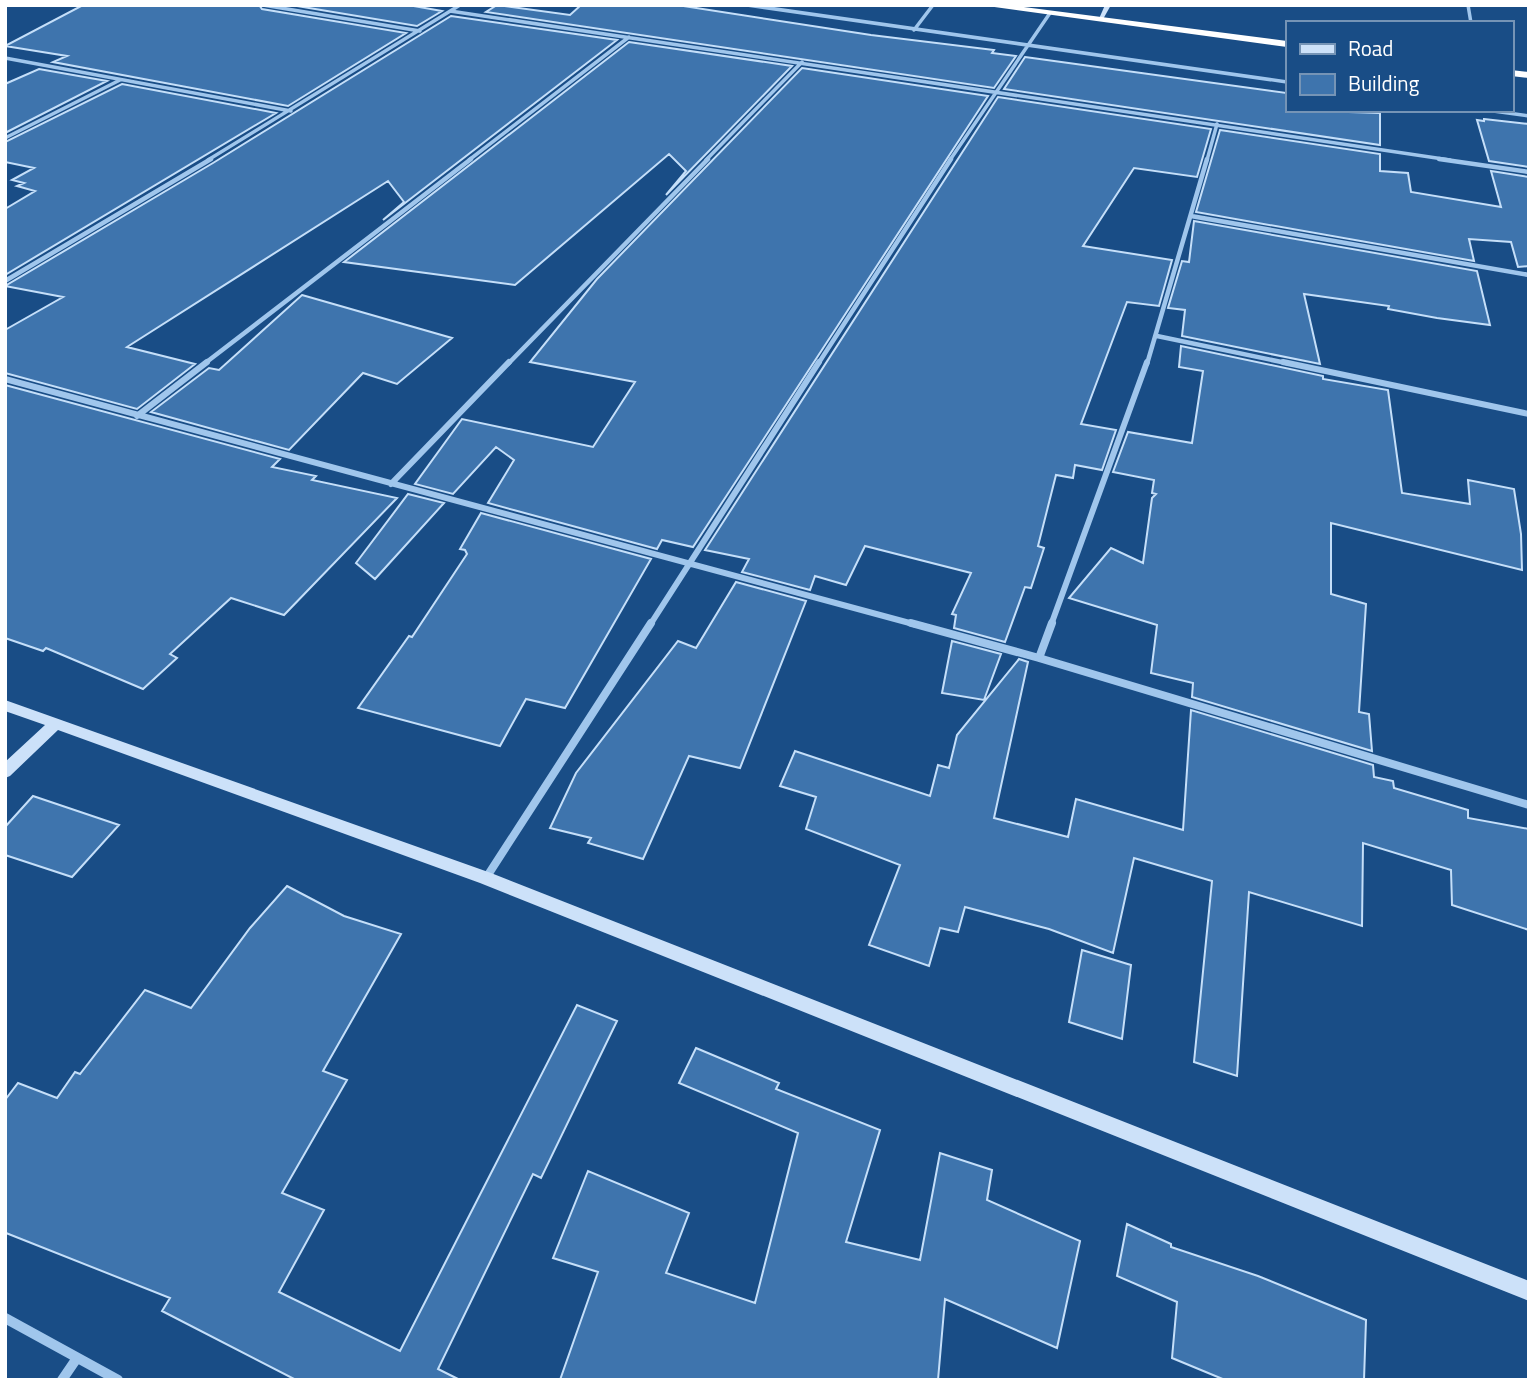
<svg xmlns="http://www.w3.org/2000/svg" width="1534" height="1385" viewBox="0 0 1534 1385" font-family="'Titillium Web',sans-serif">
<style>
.building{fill:#3e74ad;stroke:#c5dff9;stroke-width:2}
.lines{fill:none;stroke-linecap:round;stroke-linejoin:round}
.street-far4{stroke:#a0c6ec;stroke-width:3.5}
.street-far3{stroke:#a0c6ec;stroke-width:4.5}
.street-far2{stroke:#a0c6ec;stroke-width:6}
.street-far1{stroke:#a0c6ec;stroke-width:8}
.street{stroke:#a0c6ec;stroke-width:10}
.secondary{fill:#cce1f9;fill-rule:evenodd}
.highway{fill:#fff;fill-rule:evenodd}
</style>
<rect width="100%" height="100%" fill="#194d86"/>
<!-- building -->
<path class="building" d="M 83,5 L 259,5 L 262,9 L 406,33 L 288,106 L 53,62 L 67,56 L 5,46 Z
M 291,5 L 408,5 L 442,11 L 417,26 Z
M 497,5 L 570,15 L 581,5 L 677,5 L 871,35 L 994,50 L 992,53 L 1016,56 L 994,88 L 486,12 Z
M 451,16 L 617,40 L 383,220 L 404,202 L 388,181 L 127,347 L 195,364 L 137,409 L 5,373 L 5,330 L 63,297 L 5,286 L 213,163 Z
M 629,42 L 792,66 L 666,195 L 686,171 L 669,154 L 515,285 L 344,262 Z
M 1025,57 L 1287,93 L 1287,110 L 1380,113 L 1380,145 L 1004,89 Z
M 802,68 L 988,96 L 693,547 L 662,540 L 657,549 L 488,503 L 514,460 L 496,447 L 453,494 L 415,484 L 462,419 L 593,447 L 635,382 L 530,362 L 597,279 Z
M 39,69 L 107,81 L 5,133 L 5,84 Z
M 122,84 L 276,113 L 5,275 L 5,209 L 35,191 L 17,186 L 24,183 L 12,180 L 34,168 L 5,162 L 5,142 Z
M 998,97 L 1211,129 L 1197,177 L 1134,168 L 1083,246 L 1172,260 L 1159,306 L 1127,302 L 1081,424 L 1116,430 L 1102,470 L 1075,465 L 1073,478 L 1056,475 L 1038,546 L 1044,548 L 1031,588 L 1025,587 L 1005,642 L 954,628 L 956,615 L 952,614 L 971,573 L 865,546 L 846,585 L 815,576 L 810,590 L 742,572 L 749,559 L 705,550 Z
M 1484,119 L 1529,124 L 1529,167 L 1489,161 L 1477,120 L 1484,121 Z
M 1220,130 L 1380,154 L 1380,171 L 1408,173 L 1411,192 L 1501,207 L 1491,171 L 1529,177 L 1529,266 L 1518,267 L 1511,242 L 1469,239 L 1474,261 L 1196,212 Z
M 1194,221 L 1477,271 L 1490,325 L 1437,318 L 1388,309 L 1389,306 L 1304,294 L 1320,364 L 1182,336 L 1185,310 L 1168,308 L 1182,261 L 1189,262 Z
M 302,295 L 452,338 L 397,384 L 363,373 L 289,450 L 151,412 L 209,368 L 219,370 Z
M 1181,346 L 1323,376 L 1323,379 L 1388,390 L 1402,493 L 1470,504 L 1468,480 L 1514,489 L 1521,534 L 1522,570 L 1331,523 L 1331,594 L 1366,604 L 1359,712 L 1369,714 L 1372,751 L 1192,697 L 1193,683 L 1151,673 L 1157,625 L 1069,598 L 1111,548 L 1143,563 L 1152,498 L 1156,494 L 1152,493 L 1154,480 L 1113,472 L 1128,432 L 1192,443 L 1203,371 L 1179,367 Z
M 5,385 L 280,459 L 272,467 L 316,476 L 312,480 L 397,498 L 284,615 L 231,598 L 170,654 L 177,658 L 143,689 L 46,648 L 43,651 L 5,638 Z
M 408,494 L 444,503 L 375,579 L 356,563 Z
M 481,513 L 651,559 L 565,708 L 526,699 L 500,746 L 358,708 L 409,636 L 412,637 L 467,554 L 465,550 L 460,549 Z
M 736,582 L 806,601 L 740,768 L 689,756 L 643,859 L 588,843 L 591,838 L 550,828 L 576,773 L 678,641 L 696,648 Z
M 952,641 L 1001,654 L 984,700 L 942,693 Z
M 1019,659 L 1028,662 L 994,818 L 1068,837 L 1076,799 L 1183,830 L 1191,710 L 1373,765 L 1374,777 L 1393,781 L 1394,788 L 1468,810 L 1468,818 L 1529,829 L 1529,930 L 1452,905 L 1451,870 L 1363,843 L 1362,926 L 1249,892 L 1237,1076 L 1194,1062 L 1212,881 L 1134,858 L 1113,953 L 1049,929 L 965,907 L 958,932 L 940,928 L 929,966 L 869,945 L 900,865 L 806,829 L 816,797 L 780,786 L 795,751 L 930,796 L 938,765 L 949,768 L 957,735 Z
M 33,796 L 119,825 L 72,877 L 5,855 L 5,827 Z
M 287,886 L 344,916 L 401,934 L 323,1071 L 347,1080 L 282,1193 L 324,1210 L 279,1292 L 400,1351 L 577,1005 L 617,1021 L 541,1178 L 533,1174 L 438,1369 L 460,1380 L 296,1380 L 162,1311 L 170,1298 L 6,1233 L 5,1100 L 18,1083 L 57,1098 L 75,1072 L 80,1074 L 145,990 L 191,1008 L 250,928 Z
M 1082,950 L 1131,965 L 1122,1039 L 1069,1022 Z
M 696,1048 L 779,1083 L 776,1089 L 880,1130 L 846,1242 L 920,1260 L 940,1153 L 992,1170 L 987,1200 L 1080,1241 L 1057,1348 L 945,1299 L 938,1380 L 560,1380 L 598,1272 L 553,1258 L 588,1171 L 689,1213 L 666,1273 L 755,1303 L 798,1133 L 679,1083 Z
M 1127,1224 L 1171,1244 L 1171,1247 L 1258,1276 L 1366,1320 L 1364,1380 L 1225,1380 L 1172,1358 L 1177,1302 L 1117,1276 Z"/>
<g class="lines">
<!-- street-far4 -->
<path class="street-far4" d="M 263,5 L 420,31
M 747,5 L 1287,82
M 1468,5 L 1471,23
M 450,11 L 1450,160
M 914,30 L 933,5
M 5,58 L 291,111
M 1486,110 L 1529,116
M 5,138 L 120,80
M 208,160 L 460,5
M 469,160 L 629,37
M 706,160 L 802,62
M 950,160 L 1050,13
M 1207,160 L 1217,124"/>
<!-- street-far3 -->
<path class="street-far3" d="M 1439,159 L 1529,172
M 1191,216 L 1529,275
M 5,281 L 211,159
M 1157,336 L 1291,364
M 204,364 L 471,159
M 508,364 L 708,159
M 818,364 L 951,159
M 1147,364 L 1207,159"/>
<!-- street-far2 -->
<path class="street-far2" d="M 1283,362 L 1529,414
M 5,379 L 917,625
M 137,416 L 207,362
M 391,484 L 509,362
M 650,625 L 819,362
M 1051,625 L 1147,362"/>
<!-- street-far1 -->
<path class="street-far1" d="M 911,623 L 1039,658 L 1529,805
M 1039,658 L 1052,623
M 486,878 L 651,623"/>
<!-- street -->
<path class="street" d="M 5,1318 L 118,1380
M 62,1380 L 77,1358"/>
<!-- secondary -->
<path class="secondary" d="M 1105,5 L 1111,5 L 1102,21 L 1098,21 Z
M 5,700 L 491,873 L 1529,1281 L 1529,1301 L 480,883 L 58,730 L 10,776 L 5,778 L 5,762 L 45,725 L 5,711 Z"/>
<!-- highway -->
<path class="highway" d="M 980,5 L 1009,5 L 1287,41 L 1287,47 Z
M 1511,70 L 1529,72 L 1529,78 L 1511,76 Z"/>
</g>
<!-- border -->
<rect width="1534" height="1385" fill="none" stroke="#ffffff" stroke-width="14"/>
<!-- legend -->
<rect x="1286" y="21" width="228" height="91" fill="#194d86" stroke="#7594b6" stroke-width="2"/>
<rect x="1300" y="44" width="35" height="10" fill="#cce1f9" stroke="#7594b6" stroke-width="2"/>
<text x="1348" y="56" font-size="21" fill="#ffffff">Road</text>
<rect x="1300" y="74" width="35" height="21" fill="#3e74ad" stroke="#7594b6" stroke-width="2"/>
<text x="1348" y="91" font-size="21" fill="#ffffff">Building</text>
</svg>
